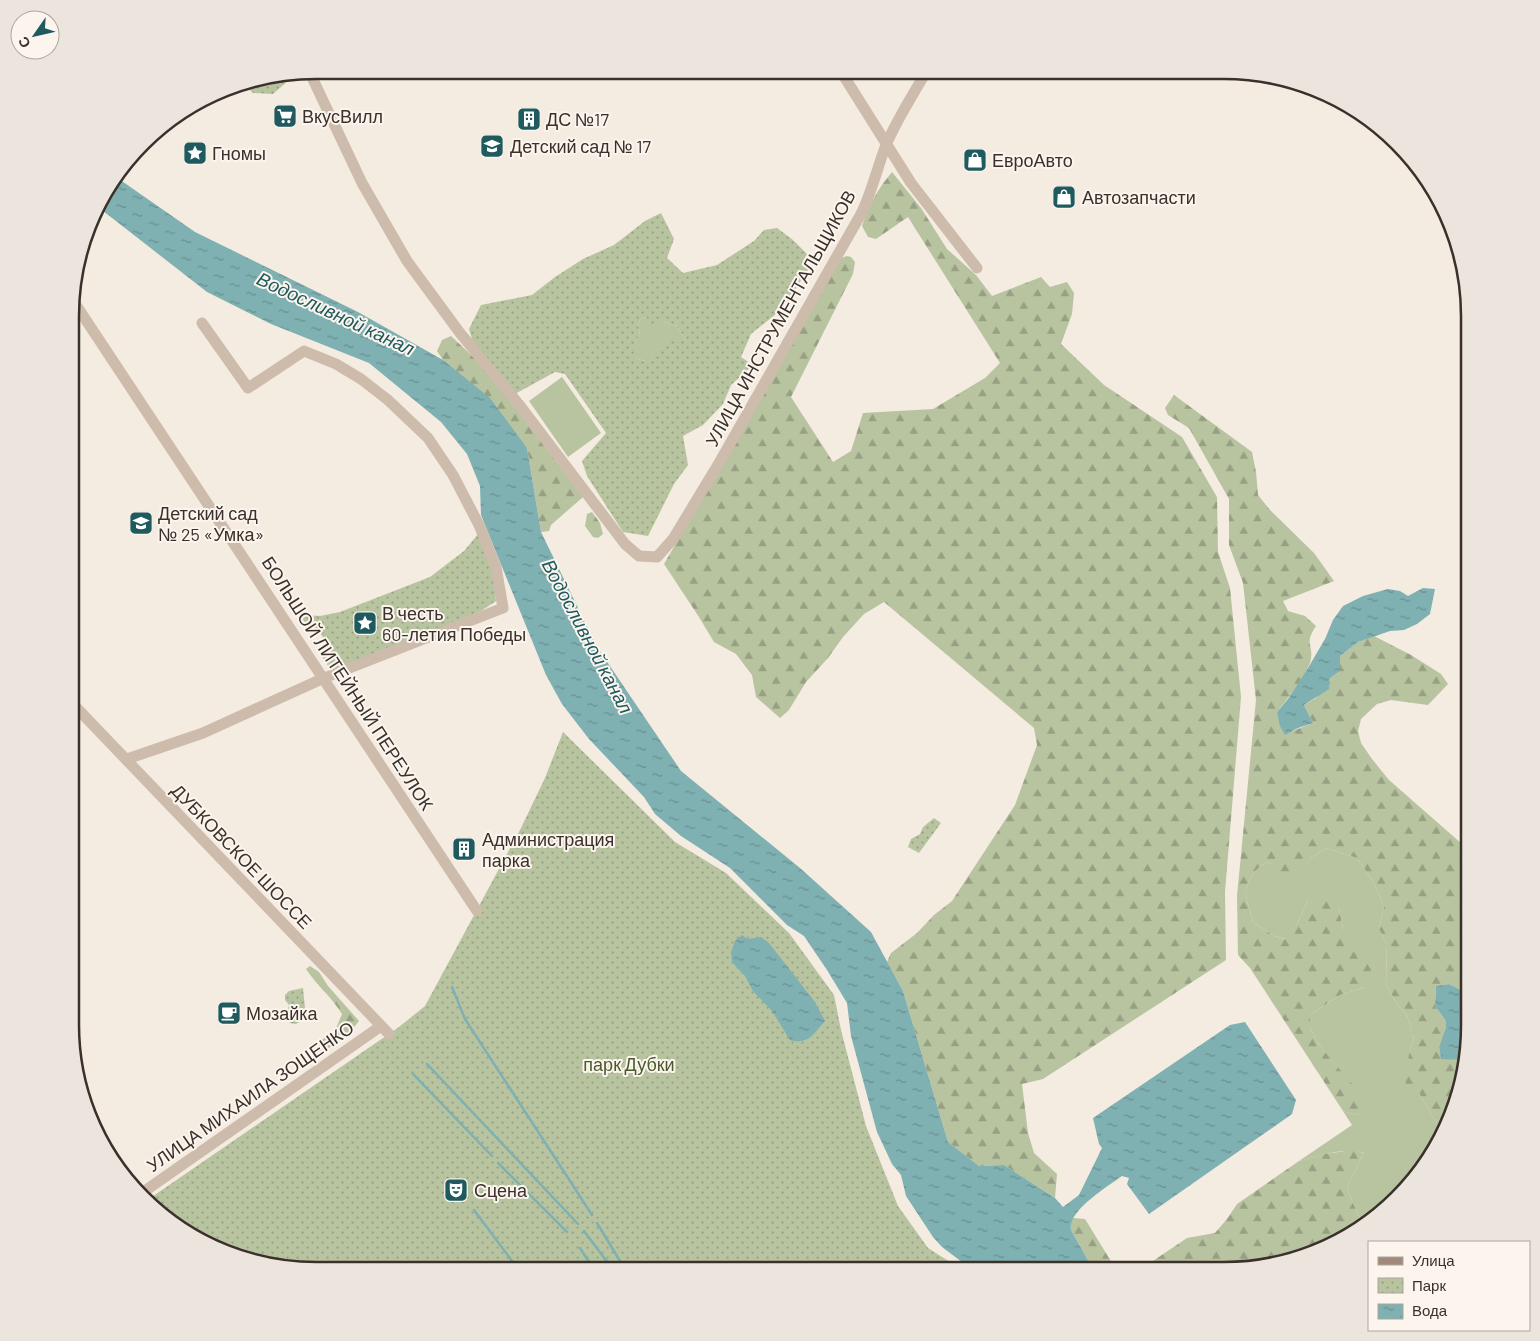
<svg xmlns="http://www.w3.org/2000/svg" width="1540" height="1341" viewBox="0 0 1540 1341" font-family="Barlow,sans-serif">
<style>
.grass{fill:#b8c4a0}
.forest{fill:url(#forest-firs)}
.park{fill:url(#park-dots);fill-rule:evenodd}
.water{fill:url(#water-ripples)}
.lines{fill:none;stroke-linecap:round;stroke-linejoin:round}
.stream{stroke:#7fb0b2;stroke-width:2.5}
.minor{stroke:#cdbbac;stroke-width:11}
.secondary{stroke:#a18a7d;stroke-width:12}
.labels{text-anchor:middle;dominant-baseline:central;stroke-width:4;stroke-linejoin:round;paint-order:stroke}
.poi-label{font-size:18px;fill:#3b302b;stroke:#fbf5ee;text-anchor:start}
.street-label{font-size:18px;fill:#3b302b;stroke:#fbf5ee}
.park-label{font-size:18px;fill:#4a5a2e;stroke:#fbf5ee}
.water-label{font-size:19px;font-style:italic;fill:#1f5a5e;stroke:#fbf5ee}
.rim{fill:none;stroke:#3b302b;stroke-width:2.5}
</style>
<defs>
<pattern id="forest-firs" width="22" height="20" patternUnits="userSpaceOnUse" patternTransform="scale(1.25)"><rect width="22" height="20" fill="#b8c4a0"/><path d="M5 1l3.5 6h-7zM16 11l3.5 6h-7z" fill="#97a083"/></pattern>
<pattern id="park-dots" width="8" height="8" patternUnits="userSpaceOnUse" patternTransform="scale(1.25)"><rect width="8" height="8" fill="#b8c4a0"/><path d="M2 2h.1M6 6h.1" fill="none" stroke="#97a083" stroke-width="1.8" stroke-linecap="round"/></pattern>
<pattern id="water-ripples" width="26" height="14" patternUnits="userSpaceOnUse" patternTransform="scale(1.25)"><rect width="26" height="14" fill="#7fb0b2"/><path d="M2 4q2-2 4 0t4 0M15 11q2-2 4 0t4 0" fill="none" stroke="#699091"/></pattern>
</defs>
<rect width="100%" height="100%" fill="#f4ebe1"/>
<!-- grass -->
<path class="grass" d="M 647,317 L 677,326 L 686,341 L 656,353 L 644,361 L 635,358 L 635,342 L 640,334 L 638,324 L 641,319 Z
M 562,377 L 601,433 L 568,457 L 529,401 Z
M 1326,848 L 1357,858 L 1372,880 L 1384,906 L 1379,929 L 1387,944 L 1386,984 L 1397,1004 L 1407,1015 L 1414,1039 L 1409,1054 L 1419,1093 L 1442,1133 L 1398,1199 L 1363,1225 L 1349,1194 L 1347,1187 L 1364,1153 C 1342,1147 1320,1156 1299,1161 L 1352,1125 L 1343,1111 L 1356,1115 L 1367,1103 L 1320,1046 L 1310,1028 L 1310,1015 L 1340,995 L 1366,987 L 1352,944 L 1343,929 L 1339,908 L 1308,900 L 1297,924 L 1286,939 L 1274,936 L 1253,922 C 1251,913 1247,903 1246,894 C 1245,882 1257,865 1269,862 L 1286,876 L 1297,873 L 1311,858 Z"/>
<!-- forest -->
<path class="forest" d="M 892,172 L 921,208 L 947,249 L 976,275 L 992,296 L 1041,277 L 1050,287 L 1067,282 L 1074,293 L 1072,314 L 1061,344 L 1104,385 L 1182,437 L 1217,497 L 1218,552 L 1230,588 L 1241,697 L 1225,892 L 1226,960 L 1043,1079 L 1022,1084 L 1028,1133 L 1034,1153 L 1057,1174 L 1055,1198 L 1004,1165 L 979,1166 L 948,1142 L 903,991 L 887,962 L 891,953 L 917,933 L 934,915 L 952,901 L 1015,805 L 1037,745 L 1034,728 L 884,602 L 864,614 L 843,637 L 828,658 L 806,682 L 789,710 L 780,718 L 756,697 L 752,675 L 736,654 L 714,642 L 699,617 L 664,564 L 841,258 L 847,256 L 851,257 L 855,262 L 853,274 L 791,397 L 833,462 L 851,451 L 863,413 L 933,409 L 985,378 L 1000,363 L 908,217 L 876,239 L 868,237 L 862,226 C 869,205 877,190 892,172 Z
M 451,336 L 485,368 L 583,497 L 551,525 L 549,531 L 541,532 L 527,448 L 443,360 L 437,351 L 442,340 Z
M 1174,395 L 1252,452 L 1256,472 L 1258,495 L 1270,510 L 1314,553 L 1334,581 L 1283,601 L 1288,611 L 1305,616 L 1316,626 C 1304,644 1313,643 1311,659 C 1309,672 1286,701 1277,712 L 1285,734 L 1313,723 L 1304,705 L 1316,698 L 1329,679 L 1340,671 L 1340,656 L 1358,642 L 1374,636 L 1411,655 L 1441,674 L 1448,684 L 1428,705 L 1391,700 L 1377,704 L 1361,719 L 1358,731 L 1361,743 L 1372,759 L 1389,780 L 1470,851 L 1470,1007 L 1465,994 L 1449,984 L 1436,986 L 1435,1006 L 1446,1021 L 1446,1027 L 1439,1047 L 1441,1058 L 1459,1060 L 1462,1064 L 1451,1120 L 1442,1133 L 1419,1093 L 1405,1088 L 1409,1054 L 1414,1039 L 1407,1015 L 1397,1004 L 1386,984 L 1387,944 L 1379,929 L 1384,906 L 1372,880 L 1357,858 L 1326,848 L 1311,858 L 1297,874 L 1285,877 L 1269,862 C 1257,865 1245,882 1246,894 C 1247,903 1251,913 1253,922 L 1274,936 L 1285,939 L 1297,924 L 1308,900 L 1326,893 L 1339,908 L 1343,929 L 1371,969 L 1366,987 L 1340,995 L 1310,1015 L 1310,1028 L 1320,1046 L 1368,1103 L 1364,1108 L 1356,1115 L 1343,1111 L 1250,968 L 1238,955 L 1237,896 L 1256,700 L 1243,583 L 1229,545 L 1229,499 L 1189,428 L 1168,415 L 1165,408 Z
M 592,512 L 600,523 L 603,534 L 598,538 L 593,537 L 585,526 L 587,514 Z
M 310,966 L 319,972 L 328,986 L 359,1021 C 349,1034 336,1046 320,1052 L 317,1044 L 323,1039 L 335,1031 L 342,1014 C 332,997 317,986 306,969 Z
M 1352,1150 L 1364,1153 L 1347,1187 L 1349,1194 L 1363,1225 L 1333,1246 L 1241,1270 L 1138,1271 L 1187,1238 L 1215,1233 L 1227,1219 L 1237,1204 L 1299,1161 L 1325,1154 Z
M 1073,1218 L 1085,1219 L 1117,1271 L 1094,1271 L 1071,1230 L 1070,1220 Z"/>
<!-- park -->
<path class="park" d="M 297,73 L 273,94 L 253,93 L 245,85 L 248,81 Z
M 661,213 L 674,239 L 667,258 L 683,273 L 717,265 L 754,241 L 764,230 L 777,228 L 793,240 L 814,261 L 782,309 L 751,334 L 741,357 L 753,365 L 731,385 L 723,404 L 703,425 L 683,436 L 688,465 L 674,484 L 648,536 L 623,532 L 587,476 L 582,461 L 606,433 L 565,374 L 555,372 L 515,394 L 474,346 L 469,329 L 481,305 L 532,295 L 555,277 L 583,259 L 614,245 L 645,221 ZM 647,317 L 649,326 L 660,321 L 677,326 L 686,341 L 671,340 L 644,361 L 635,358 L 635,342 L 640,334 L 638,324 L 641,319 Z
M 479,533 L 493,570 L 496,601 L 481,611 L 338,669 L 330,669 L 320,653 L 330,647 L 320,633 L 312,634 L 302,618 L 304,615 L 320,616 L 340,612 L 430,577 L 464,551 Z
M 563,732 L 675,842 L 726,873 L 789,933 L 834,995 L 841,1030 L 866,1126 L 898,1206 L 928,1248 L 964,1271 L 315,1271 L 221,1252 L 146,1201 L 399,1027 L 425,1006 L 521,828 L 545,778 Z
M 934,818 L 941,823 L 919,853 L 908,847 L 911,839 L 920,834 L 923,827 Z
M 303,988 L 306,1018 L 296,1024 L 290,1023 L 287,1016 L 289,1005 L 285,1000 L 285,995 L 289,991 Z"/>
<!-- water -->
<path class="water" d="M 116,177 L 195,232 L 358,312 L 443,360 L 490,398 L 527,448 L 541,532 L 597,647 L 681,771 L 800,868 L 871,932 L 903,991 L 948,1142 L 979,1166 L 1004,1165 L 1055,1198 L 1063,1207 L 1079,1195 L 1102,1148 L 1099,1144 L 1093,1118 L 1230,1025 L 1245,1022 L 1296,1100 L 1292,1114 L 1149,1214 L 1127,1184 L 1129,1178 L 1122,1176 C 1107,1187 1067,1211 1071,1230 L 1094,1271 L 974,1271 L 942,1247 L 933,1237 L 906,1196 L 901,1175 L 892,1164 L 877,1132 L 851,1036 L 847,1003 L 827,970 L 804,936 L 787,925 L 730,868 L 681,836 L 655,814 L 644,797 L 589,739 L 562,704 L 546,675 L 481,515 L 480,486 L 467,454 L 441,422 L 369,363 L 271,324 L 207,292 L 98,207 L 103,193 Z
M 1423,588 L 1435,589 L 1430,614 L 1417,624 L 1404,630 L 1390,631 L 1358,642 L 1340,656 L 1340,671 L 1329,679 L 1329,689 L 1304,705 L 1313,723 L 1298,728 L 1285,735 L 1280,726 L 1277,712 L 1288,699 L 1308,668 L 1325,639 L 1333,620 L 1343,606 L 1363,596 L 1388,589 L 1400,591 L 1408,596 Z
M 742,935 L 747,939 L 761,937 L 769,943 L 815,1002 L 825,1021 C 813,1034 809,1045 790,1040 L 772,1011 L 753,991 L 745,976 L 732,962 L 731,952 L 735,941 Z
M 1449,984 C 1454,987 1462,990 1465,994 C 1477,1010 1466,1047 1462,1064 L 1459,1060 L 1441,1059 L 1439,1047 L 1446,1027 L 1446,1021 L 1435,1006 L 1436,986 Z"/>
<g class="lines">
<!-- stream -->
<path class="stream" d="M 452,987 L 465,1019 L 592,1215
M 427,1064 L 578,1224
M 413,1074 L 492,1156
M 498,1163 L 567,1232
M 474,1210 L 518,1269
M 597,1223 L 626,1271
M 584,1231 L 614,1271
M 580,1248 L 595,1271"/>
<!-- minor -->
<path class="minor" d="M 840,70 L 911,183 L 977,268
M 309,71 L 362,183 L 407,261 L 460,333 L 521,407 L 625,544 L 639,556 L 657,557 L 673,539 L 719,463 L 861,214 C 872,192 877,168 886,145 C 897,119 913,95 927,70
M 72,299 L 477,911
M 71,702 L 389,1034
M 127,759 L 203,733 L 324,678 L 503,608 L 496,567 L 479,525 L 453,475 L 428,438 L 388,400 L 361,379 L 336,364 L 304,351 L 248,388 L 202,323
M 139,1195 L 381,1026"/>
<!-- secondary -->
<path class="secondary" d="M 151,134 L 182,114"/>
</g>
<!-- icons -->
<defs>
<g id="supermarket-square" transform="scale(1.25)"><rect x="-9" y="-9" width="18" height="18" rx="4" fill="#1f5a5e" stroke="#fbf5ee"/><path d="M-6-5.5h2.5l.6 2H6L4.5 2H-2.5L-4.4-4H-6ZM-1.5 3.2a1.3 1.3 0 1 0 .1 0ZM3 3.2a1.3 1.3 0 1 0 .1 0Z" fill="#fff"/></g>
<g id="building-square" transform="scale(1.25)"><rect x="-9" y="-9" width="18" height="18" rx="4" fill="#1f5a5e" stroke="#fbf5ee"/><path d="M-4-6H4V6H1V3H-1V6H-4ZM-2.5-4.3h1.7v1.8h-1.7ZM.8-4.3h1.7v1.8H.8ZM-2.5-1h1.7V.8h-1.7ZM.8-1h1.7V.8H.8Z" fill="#fff"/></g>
<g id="school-square" transform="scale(1.25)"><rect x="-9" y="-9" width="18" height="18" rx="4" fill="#1f5a5e" stroke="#fbf5ee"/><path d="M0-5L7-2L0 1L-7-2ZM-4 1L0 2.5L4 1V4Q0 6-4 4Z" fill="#fff"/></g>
<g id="sight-square" transform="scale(1.25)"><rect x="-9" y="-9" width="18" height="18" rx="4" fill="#1f5a5e" stroke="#fbf5ee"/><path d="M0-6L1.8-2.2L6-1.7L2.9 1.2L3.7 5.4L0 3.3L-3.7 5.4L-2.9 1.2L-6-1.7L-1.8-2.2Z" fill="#fff"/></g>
<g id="shop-square" transform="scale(1.25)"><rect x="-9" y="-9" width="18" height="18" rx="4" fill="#1f5a5e" stroke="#fbf5ee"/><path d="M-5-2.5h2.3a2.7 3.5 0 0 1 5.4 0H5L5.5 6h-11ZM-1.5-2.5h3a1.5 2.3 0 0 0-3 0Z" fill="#fff"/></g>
<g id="cafe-square" transform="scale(1.25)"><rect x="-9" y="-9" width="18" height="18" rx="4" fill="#1f5a5e" stroke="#fbf5ee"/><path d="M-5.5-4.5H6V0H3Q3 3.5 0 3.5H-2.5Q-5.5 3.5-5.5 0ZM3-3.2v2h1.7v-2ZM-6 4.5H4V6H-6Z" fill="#fff"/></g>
<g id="theatre-square" transform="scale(1.25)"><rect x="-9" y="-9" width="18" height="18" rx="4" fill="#1f5a5e" stroke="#fbf5ee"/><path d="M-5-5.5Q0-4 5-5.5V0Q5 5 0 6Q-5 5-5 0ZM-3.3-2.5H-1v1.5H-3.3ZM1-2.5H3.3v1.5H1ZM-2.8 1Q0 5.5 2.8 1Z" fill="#fff"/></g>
</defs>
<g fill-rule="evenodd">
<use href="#supermarket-square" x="285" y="116"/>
<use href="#building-square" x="529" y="119"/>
<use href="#school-square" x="492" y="146"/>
<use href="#sight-square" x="195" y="153"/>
<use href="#shop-square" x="975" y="160"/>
<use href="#shop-square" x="1064" y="197"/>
<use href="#school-square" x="141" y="523"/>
<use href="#sight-square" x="365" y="623"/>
<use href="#building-square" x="464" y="849"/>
<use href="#cafe-square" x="229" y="1013"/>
<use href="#theatre-square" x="456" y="1190"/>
</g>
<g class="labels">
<!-- poi labels -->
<g class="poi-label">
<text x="302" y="116">ВкусВилл</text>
<text x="546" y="119">ДС №17</text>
<text x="510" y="146">Детский сад № 17</text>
<text x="212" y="153">Гномы</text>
<text x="992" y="160">ЕвроАвто</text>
<text x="1082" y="197">Автозапчасти</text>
<text x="158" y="513">Детский сад<tspan x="158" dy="21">№ 25 «Умка»</tspan></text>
<text x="382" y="613">В честь<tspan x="382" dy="21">60-летия Победы</tspan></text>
<text x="482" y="839">Администрация<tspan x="482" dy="21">парка</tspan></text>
<text x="246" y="1013">Мозайка</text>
<text x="474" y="1190">Сцена</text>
</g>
<!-- street labels -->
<g class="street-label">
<text transform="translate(780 318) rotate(-61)">УЛИЦА ИНСТРУМЕНТАЛЬЩИКОВ</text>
<text transform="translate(348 683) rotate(57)">БОЛЬШОЙ ЛИТЕЙНЫЙ ПЕРЕУЛОК</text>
<text transform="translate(242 856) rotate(46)">ДУБКОВСКОЕ ШОССЕ</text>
<text transform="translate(250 1096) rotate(-35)">УЛИЦА МИХАИЛА ЗОЩЕНКО</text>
</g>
<!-- park labels -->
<g class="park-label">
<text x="629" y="1064">парк Дубки</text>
</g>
<!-- water labels -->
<g class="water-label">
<text transform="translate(336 313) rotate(25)">Водосливной канал</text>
<text transform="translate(588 636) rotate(62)">Водосливной канал</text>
</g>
</g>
<!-- crop -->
<path d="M0 0H1540V1341H0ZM316 79H1224A237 237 0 0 1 1461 316V1025A237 237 0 0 1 1224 1262H316A237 237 0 0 1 79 1025V316A237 237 0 0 1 316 79Z" fill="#ece5de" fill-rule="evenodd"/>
<path class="rim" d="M316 79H1224A237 237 0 0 1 1461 316V1025A237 237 0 0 1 1224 1262H316A237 237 0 0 1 79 1025V316A237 237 0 0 1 316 79Z"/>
<!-- legend -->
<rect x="1368" y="1241" width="162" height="90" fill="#fbf5ee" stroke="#aea6a0"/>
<rect x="1378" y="1257" width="25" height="8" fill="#a18a7d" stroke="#aea6a0"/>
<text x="1412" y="1266" font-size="15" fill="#3b302b">Улица</text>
<rect x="1378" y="1278" width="25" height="15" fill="url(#park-dots)" stroke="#aea6a0"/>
<text x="1412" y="1291" font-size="15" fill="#3b302b">Парк</text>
<rect x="1378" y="1304" width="25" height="15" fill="url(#water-ripples)" stroke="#aea6a0"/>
<text x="1412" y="1316" font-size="15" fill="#3b302b">Вода</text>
<!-- north arrow -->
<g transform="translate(35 35) rotate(236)"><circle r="24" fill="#fbf5ee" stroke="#aea6a0"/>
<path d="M0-4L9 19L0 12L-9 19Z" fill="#1f5a5e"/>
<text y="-8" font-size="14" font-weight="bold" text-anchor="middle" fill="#3b302b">С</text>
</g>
</svg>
